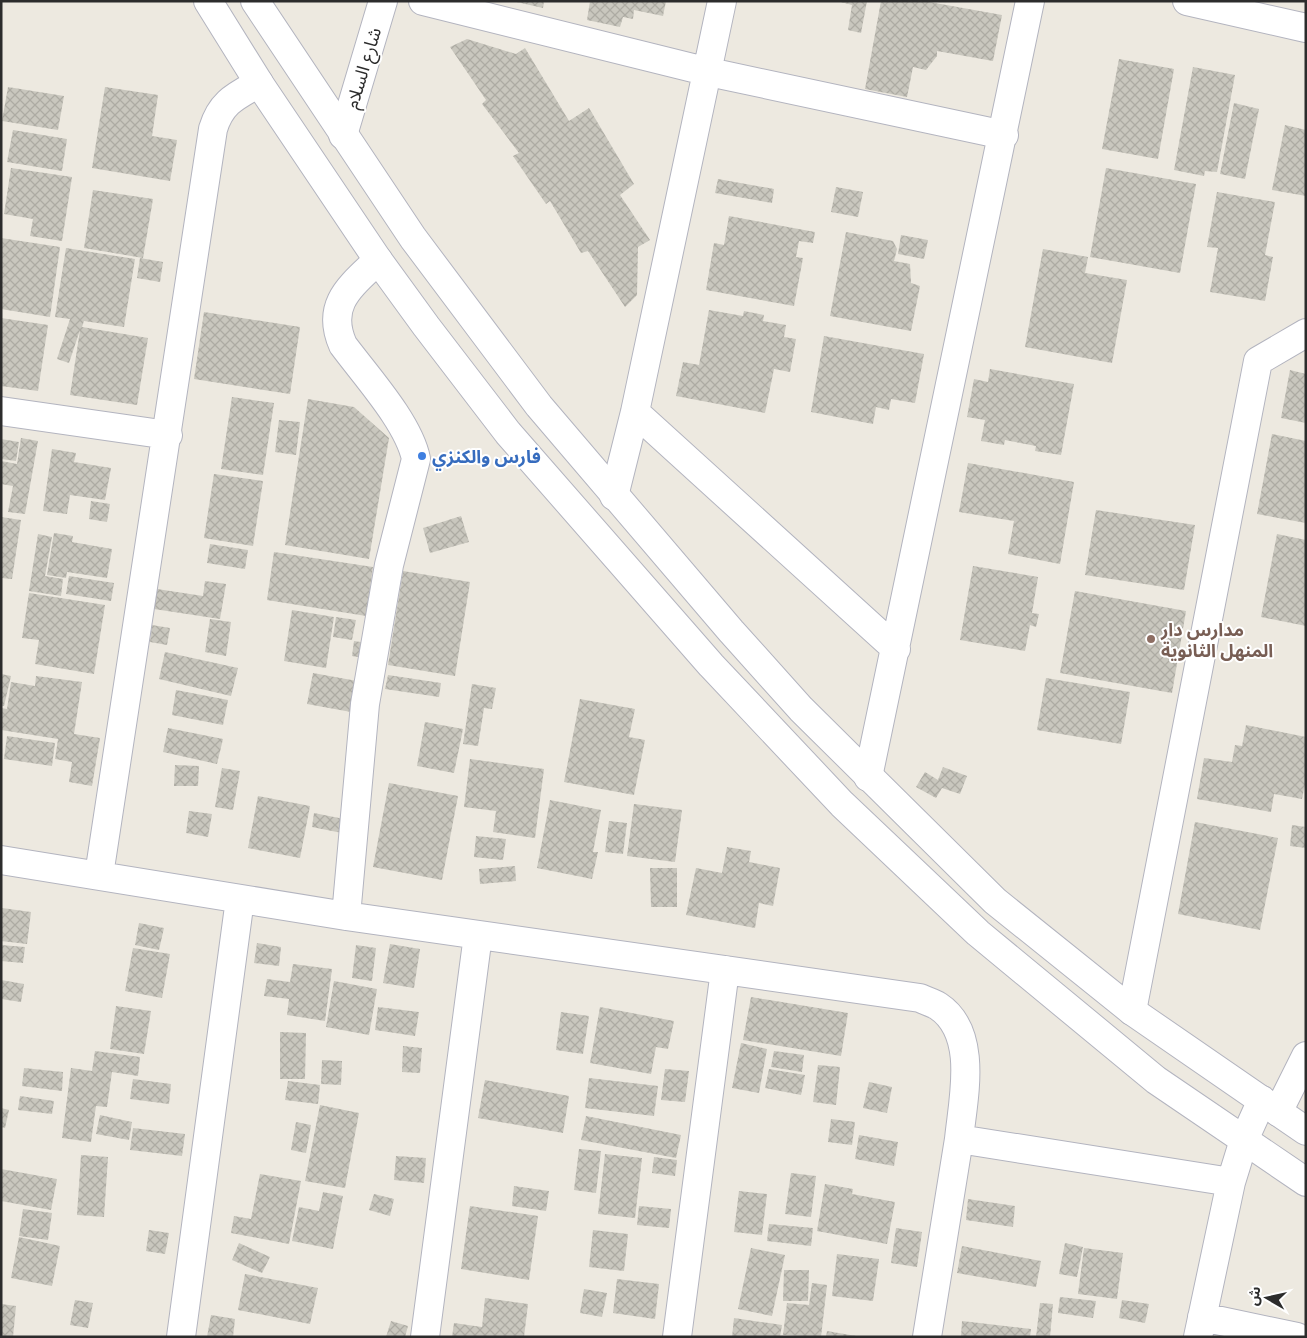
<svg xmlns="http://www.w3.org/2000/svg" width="1307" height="1338" viewBox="0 0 1307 1338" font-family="Inter,'Noto Sans Arabic',sans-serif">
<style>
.building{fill:url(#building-cross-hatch)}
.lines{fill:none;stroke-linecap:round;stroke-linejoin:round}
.minor-casing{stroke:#b3b4bf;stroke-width:30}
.secondary-casing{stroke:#b3b4bf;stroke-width:30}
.minor{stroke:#fff;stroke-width:28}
.secondary{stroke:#fff;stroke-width:28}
.shop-dot{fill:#3f7fe0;stroke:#fff;stroke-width:2}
.education-dot{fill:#8d6e63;stroke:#fff;stroke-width:2}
.labels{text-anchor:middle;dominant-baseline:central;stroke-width:4;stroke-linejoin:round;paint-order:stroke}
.street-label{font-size:18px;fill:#2c2c2c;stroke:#fff}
.shop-label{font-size:18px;font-weight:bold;fill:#366cbe;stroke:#fff;text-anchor:start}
.education-label{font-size:18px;font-weight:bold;fill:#785e54;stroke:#fff;text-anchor:start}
</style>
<defs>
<pattern id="building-cross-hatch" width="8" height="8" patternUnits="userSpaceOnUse" patternTransform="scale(1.25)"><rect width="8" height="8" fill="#c9c7be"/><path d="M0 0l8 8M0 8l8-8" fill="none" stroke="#adaba3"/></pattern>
</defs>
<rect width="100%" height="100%" fill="#ede9e0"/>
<!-- building -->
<path class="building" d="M 512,1 L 544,1 L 543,8 Z
M 590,1 L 666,1 L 663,16 L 634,10 L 633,19 L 623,17 L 620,27 L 587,20 Z
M 837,1 L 867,1 L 861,33 L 848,30 L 852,5 Z
M 881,1 L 924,1 L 1002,15 L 993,61 L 937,51 L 937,56 L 926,70 L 913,67 L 907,97 L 865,89 Z
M 467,39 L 516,54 L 525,48 L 569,121 L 589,108 L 634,184 L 620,195 L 650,240 L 638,247 L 637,295 L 625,307 L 588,251 L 581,253 L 550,201 L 546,204 L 513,156 L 519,153 L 482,104 L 486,100 L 450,47 Z
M 1119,59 L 1174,69 L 1158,159 L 1102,149 Z
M 1193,67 L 1235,75 L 1217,172 L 1205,171 L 1204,176 L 1174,170 Z
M 8,87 L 64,96 L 58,130 L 2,121 Z
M 105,87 L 158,95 L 152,136 L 177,140 L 170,181 L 92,168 Z
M 1234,103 L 1259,109 L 1245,179 L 1220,174 Z
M 1285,125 L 1306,130 L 1306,196 L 1272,190 Z
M 13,130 L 67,139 L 62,171 L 7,162 Z
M 11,168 L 72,177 L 62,241 L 30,236 L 33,219 L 4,214 Z
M 1106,168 L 1196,184 L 1180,273 L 1090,257 Z
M 718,179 L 774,189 L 772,203 L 715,193 Z
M 836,187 L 863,192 L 858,217 L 831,212 Z
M 93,190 L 153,199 L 143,258 L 84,248 Z
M 1217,192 L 1275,202 L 1265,255 L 1273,257 L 1265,301 L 1210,292 L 1218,248 L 1207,247 Z
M 729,216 L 815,232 L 813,243 L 799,241 L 796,257 L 803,258 L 794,306 L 706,290 L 714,243 L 724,245 Z
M 846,232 L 893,241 L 897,249 L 894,261 L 910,264 L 911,283 L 920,286 L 911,331 L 830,316 Z
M 901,235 L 928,240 L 924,259 L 898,254 Z
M 1,238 L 60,247 L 50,317 L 1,309 Z
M 66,248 L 135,259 L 124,327 L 84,321 L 82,327 L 148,338 L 137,405 L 70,395 L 80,330 L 69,363 L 57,359 L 70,319 L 55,317 Z
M 1043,249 L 1088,257 L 1085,273 L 1127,280 L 1112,363 L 1025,347 Z
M 140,258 L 163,262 L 160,282 L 137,278 Z
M 709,310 L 743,316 L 744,311 L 764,315 L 763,321 L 786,325 L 784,337 L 796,339 L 790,372 L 774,369 L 765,413 L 676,396 L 683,362 L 699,365 Z
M 204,312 L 300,327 L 290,394 L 194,379 Z
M 1,318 L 48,325 L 38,391 L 1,386 Z
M 824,336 L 924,354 L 915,403 L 891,399 L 889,410 L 876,407 L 873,424 L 811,412 Z
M 990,369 L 1074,384 L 1061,455 L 1035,451 L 1036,446 L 1005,440 L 1004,445 L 981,441 L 985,420 L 967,417 L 974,379 L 988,382 Z
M 1290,370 L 1306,374 L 1306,423 L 1281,418 Z
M 232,397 L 274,403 L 263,475 L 221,469 Z
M 308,399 L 354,407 L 389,438 L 369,559 L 285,545 Z
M 279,420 L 300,422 L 296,455 L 275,452 Z
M 1272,434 L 1306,441 L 1306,523 L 1257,514 Z
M 21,438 L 38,441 L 25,514 L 8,512 L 13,486 L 1,484 L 1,461 L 17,464 Z
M 1,439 L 19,442 L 16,461 L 1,459 Z
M 52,449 L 76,453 L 74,462 L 111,468 L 105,500 L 70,495 L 67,514 L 43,511 Z
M 968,463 L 1074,482 L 1060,564 L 1008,554 L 1014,521 L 959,512 Z
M 214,474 L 263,481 L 253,546 L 204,538 Z
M 91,501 L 110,504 L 107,522 L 89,519 Z
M 1096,510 L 1195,525 L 1184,590 L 1085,575 Z
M 461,516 L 469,542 L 430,553 L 423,528 Z
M 1,517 L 21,520 L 12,579 L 1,578 Z
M 54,533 L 73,536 L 72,542 L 112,549 L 107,578 L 67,572 L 66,578 L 47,575 Z
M 38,534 L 52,537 L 45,576 L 63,579 L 61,596 L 29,591 Z
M 1277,534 L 1306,540 L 1306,626 L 1261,617 Z
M 210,544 L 248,550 L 245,569 L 207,563 Z
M 274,552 L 373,567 L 366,616 L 267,600 Z
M 973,566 L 1038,577 L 1032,613 L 1039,614 L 1036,627 L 1030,625 L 1025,651 L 960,640 Z
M 403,571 L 470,582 L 455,676 L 388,665 Z
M 69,576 L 114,583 L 111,601 L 66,594 Z
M 205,581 L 226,584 L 220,619 L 154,609 L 157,589 L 203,596 Z
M 1075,591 L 1186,611 L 1172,693 L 1060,673 Z
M 29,593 L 105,605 L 94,674 L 35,664 L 39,640 L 22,638 Z
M 292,610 L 334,617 L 326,668 L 284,661 Z
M 336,617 L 356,620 L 352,640 L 333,637 Z
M 210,619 L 231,622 L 226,656 L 205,652 Z
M 152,625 L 170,628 L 167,645 L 150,642 Z
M 354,641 L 367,643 L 364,658 L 352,656 Z
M 165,652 L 238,668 L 231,696 L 159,679 Z
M 313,673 L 357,681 L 351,712 L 307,704 Z
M 1,674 L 11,676 L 4,706 L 1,706 Z
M 388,675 L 441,683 L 439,697 L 385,689 Z
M 36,676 L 82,682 L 74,734 L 100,738 L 92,786 L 69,782 L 72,762 L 55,759 L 58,739 L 1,730 L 1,708 L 7,709 L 11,682 L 35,686 Z
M 1046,678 L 1130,692 L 1121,744 L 1037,730 Z
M 472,684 L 496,688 L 492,709 L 484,708 L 478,746 L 463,744 Z
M 176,690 L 228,700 L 223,725 L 172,715 Z
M 580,699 L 635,709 L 629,737 L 645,740 L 634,795 L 564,782 Z
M 425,722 L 463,729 L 454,773 L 417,766 Z
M 1246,725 L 1306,737 L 1306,779 L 1302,799 L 1274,794 L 1271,812 L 1197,799 L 1204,758 L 1232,762 L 1235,745 L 1242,746 Z
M 168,728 L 223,739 L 217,764 L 163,752 Z
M 7,736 L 55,743 L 52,766 L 4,759 Z
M 470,759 L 544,769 L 535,838 L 493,832 L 496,811 L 464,807 Z
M 175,765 L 199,766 L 198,786 L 174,786 Z
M 943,767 L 967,776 L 960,794 L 942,788 L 936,798 L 916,787 L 925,772 L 938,780 Z
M 222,768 L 240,771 L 233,810 L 215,807 Z
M 389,783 L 458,796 L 442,880 L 373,867 Z
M 258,796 L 310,806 L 300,858 L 248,848 Z
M 550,800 L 601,810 L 593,852 L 598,852 L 592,879 L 537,868 Z
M 634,804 L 682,810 L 675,862 L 627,856 Z
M 189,811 L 212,814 L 208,837 L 186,833 Z
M 314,813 L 344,819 L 342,833 L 312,827 Z
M 609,821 L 627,823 L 623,854 L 605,852 Z
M 1195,822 L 1278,838 L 1260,930 L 1178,914 Z
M 1292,825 L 1306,827 L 1306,848 L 1290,846 Z
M 476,836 L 506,839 L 503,860 L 474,857 Z
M 727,847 L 751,851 L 749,862 L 780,868 L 773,906 L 759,903 L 755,928 L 686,915 L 696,868 L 722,873 Z
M 515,866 L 516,881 L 480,884 L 479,869 Z
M 650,868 L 677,868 L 677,907 L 651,907 Z
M 2,908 L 31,912 L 27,944 L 1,941 Z
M 139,923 L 164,928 L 159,950 L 135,945 Z
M 257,943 L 281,947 L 279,966 L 254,963 Z
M 390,944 L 420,949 L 414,988 L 383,983 Z
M 1,945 L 25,947 L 23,963 L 1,961 Z
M 356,945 L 376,948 L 372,981 L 352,978 Z
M 133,948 L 170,954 L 162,998 L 125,991 Z
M 293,964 L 332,969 L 325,1021 L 287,1015 L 289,999 L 264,996 L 267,979 L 290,982 Z
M 1,980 L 24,984 L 21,1002 L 1,999 Z
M 334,981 L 377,989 L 369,1035 L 326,1027 Z
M 751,997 L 848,1013 L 841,1056 L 743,1040 Z
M 116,1006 L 151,1011 L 144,1054 L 110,1049 Z
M 378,1007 L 419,1012 L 415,1036 L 375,1030 Z
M 600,1007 L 674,1021 L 668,1049 L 656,1047 L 651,1074 L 590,1063 Z
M 561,1012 L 589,1016 L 583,1054 L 556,1050 Z
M 280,1032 L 306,1033 L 305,1079 L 280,1079 Z
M 741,1043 L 767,1049 L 759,1093 L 732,1088 Z
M 403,1046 L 422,1048 L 420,1073 L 402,1072 Z
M 95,1051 L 140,1057 L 138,1076 L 112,1072 L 107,1107 L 96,1106 L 91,1142 L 62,1138 L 71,1068 L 92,1071 Z
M 774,1051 L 804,1055 L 802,1072 L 771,1067 Z
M 322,1060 L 342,1061 L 341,1085 L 321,1084 Z
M 818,1065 L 840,1067 L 836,1105 L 813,1102 Z
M 24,1068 L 63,1072 L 62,1091 L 22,1086 Z
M 665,1069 L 689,1071 L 685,1102 L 661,1100 Z
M 769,1069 L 805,1075 L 801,1095 L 765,1088 Z
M 589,1078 L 658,1086 L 654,1116 L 585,1108 Z
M 133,1079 L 171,1084 L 169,1104 L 130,1099 Z
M 485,1080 L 569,1096 L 563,1133 L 478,1118 Z
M 288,1081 L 320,1085 L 318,1104 L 285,1100 Z
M 869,1082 L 892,1087 L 887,1113 L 863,1108 Z
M 20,1096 L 54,1101 L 52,1114 L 18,1110 Z
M 320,1105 L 359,1113 L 345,1188 L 305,1181 Z
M 1,1108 L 9,1110 L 5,1128 L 1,1127 Z
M 100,1115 L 132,1122 L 129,1140 L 96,1134 Z
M 586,1116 L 681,1135 L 676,1158 L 581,1140 Z
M 831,1119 L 855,1122 L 852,1145 L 828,1142 Z
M 296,1122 L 311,1125 L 306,1153 L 291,1150 Z
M 133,1128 L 185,1134 L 182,1156 L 130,1150 Z
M 859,1135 L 898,1142 L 894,1166 L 855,1159 Z
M 579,1149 L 601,1151 L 596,1193 L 574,1190 Z
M 605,1154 L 642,1158 L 635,1218 L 598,1214 Z
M 81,1155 L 108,1157 L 104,1217 L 77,1215 Z
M 396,1156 L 426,1158 L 424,1183 L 394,1180 Z
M 654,1157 L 677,1160 L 675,1176 L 652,1173 Z
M 1,1169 L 57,1179 L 51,1210 L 1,1201 Z
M 791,1173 L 816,1176 L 811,1217 L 785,1214 Z
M 260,1174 L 301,1181 L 289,1244 L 231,1233 L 234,1216 L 251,1219 Z
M 825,1184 L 853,1189 L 852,1194 L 895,1202 L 887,1244 L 817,1231 Z
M 514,1186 L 549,1191 L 546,1211 L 512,1206 Z
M 739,1191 L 767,1194 L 762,1235 L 734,1232 Z
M 323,1192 L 343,1196 L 333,1249 L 292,1241 L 299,1207 L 319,1211 Z
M 374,1194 L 394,1199 L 390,1216 L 369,1210 Z
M 968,1199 L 1015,1206 L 1013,1227 L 966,1220 Z
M 470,1206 L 538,1216 L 529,1280 L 461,1269 Z
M 639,1206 L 671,1209 L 669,1228 L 637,1225 Z
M 23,1209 L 52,1213 L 48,1240 L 19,1236 Z
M 769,1224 L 813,1228 L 811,1246 L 767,1241 Z
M 896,1228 L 922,1232 L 917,1267 L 891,1263 Z
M 149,1230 L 169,1233 L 165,1254 L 146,1251 Z
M 593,1230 L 628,1234 L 624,1271 L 589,1267 Z
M 19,1237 L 60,1246 L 52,1286 L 11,1278 Z
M 239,1243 L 270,1257 L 262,1273 L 232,1260 Z
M 1065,1243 L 1083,1247 L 1077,1277 L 1059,1274 Z
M 962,1246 L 1041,1261 L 1036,1287 L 957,1273 Z
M 751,1248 L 785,1255 L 772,1316 L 738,1309 Z
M 1084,1248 L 1123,1253 L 1117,1299 L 1078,1294 Z
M 837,1254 L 879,1259 L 873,1301 L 832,1296 Z
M 784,1270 L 809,1270 L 808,1301 L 783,1301 Z
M 245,1274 L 318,1288 L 310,1324 L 238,1310 Z
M 617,1279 L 659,1284 L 655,1319 L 613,1313 Z
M 812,1283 L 827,1285 L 821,1337 L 783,1335 L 787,1303 L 809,1305 Z
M 584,1289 L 607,1293 L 602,1317 L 580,1313 Z
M 1060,1297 L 1096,1301 L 1093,1318 L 1058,1313 Z
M 485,1298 L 528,1304 L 524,1337 L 452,1337 L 454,1323 L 482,1327 Z
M 75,1300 L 93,1303 L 88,1328 L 70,1325 Z
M 1122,1300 L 1149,1304 L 1145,1323 L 1119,1318 Z
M 1040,1303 L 1053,1304 L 1050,1337 L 1036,1337 Z
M 1,1304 L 16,1306 L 13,1337 L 1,1337 Z
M 211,1315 L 235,1319 L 233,1337 L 207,1337 Z
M 734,1318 L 782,1325 L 780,1337 L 732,1337 Z
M 391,1321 L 408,1326 L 405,1337 L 386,1337 Z
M 962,1321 L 1031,1329 L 1030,1337 L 961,1337 Z
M 827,1331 L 856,1336 L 856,1337 L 826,1337 Z"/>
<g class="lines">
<!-- minor casing -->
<g class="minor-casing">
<path id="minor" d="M 423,1 L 709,72 L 1004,135
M 1187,1 L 1306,28
M 343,135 L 383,1
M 1,411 L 168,435
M 635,412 L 896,649
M 614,496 L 635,412 L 722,1
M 868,777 L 1030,1
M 1,860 L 346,916 L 920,998 C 926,1001 933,1003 938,1006 C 979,1033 963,1099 959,1139
M 99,875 L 213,129 C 221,102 236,96 259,83
M 346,916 L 365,704 L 389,565 L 416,459 C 409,423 366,376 343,345 C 325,304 351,286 378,260
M 1132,1011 L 1258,361 L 1306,333
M 1278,1112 L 1306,1056
M 1202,1317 L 1297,1337
M 181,1337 L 240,899
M 425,1337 L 478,935
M 677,1337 L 725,970
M 927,1337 L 959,1139 L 1231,1182
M 1198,1337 L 1231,1182 L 1244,1140 L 1262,1100"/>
</g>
<!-- secondary casing -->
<g class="secondary-casing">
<path id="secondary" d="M 208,1 L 259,83 L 378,260 L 426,326 L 508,433 L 711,665 L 842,804 L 978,933 L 1156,1080 L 1306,1182
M 255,1 L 413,238 L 539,406 L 731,631 L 801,709 L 995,901 L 1132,1011 L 1306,1131"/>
</g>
<!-- minor -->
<use href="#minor" class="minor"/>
<!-- secondary -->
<use href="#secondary" class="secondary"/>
</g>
<!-- markers -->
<circle class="shop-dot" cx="422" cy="456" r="5"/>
<circle class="education-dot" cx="1151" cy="639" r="5"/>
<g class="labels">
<!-- street labels -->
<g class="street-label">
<text transform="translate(363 68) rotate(-73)">شارع السلام</text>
</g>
<!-- shop labels -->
<g class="shop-label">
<text x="432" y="456">فارس والكنزي</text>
</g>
<!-- education labels -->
<g class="education-label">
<text x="1161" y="629">مدارس دار<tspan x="1161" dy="21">المنهل الثانوية</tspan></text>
</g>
</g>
<!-- border -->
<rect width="1307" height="1338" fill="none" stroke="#2c2c2c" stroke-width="5"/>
<!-- north arrow -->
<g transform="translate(1267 1298) rotate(279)" stroke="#ffffff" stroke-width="4" paint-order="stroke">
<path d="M0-4L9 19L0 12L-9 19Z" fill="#2c2c2c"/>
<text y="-8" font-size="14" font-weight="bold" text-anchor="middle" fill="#2c2c2c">ش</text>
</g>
</svg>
